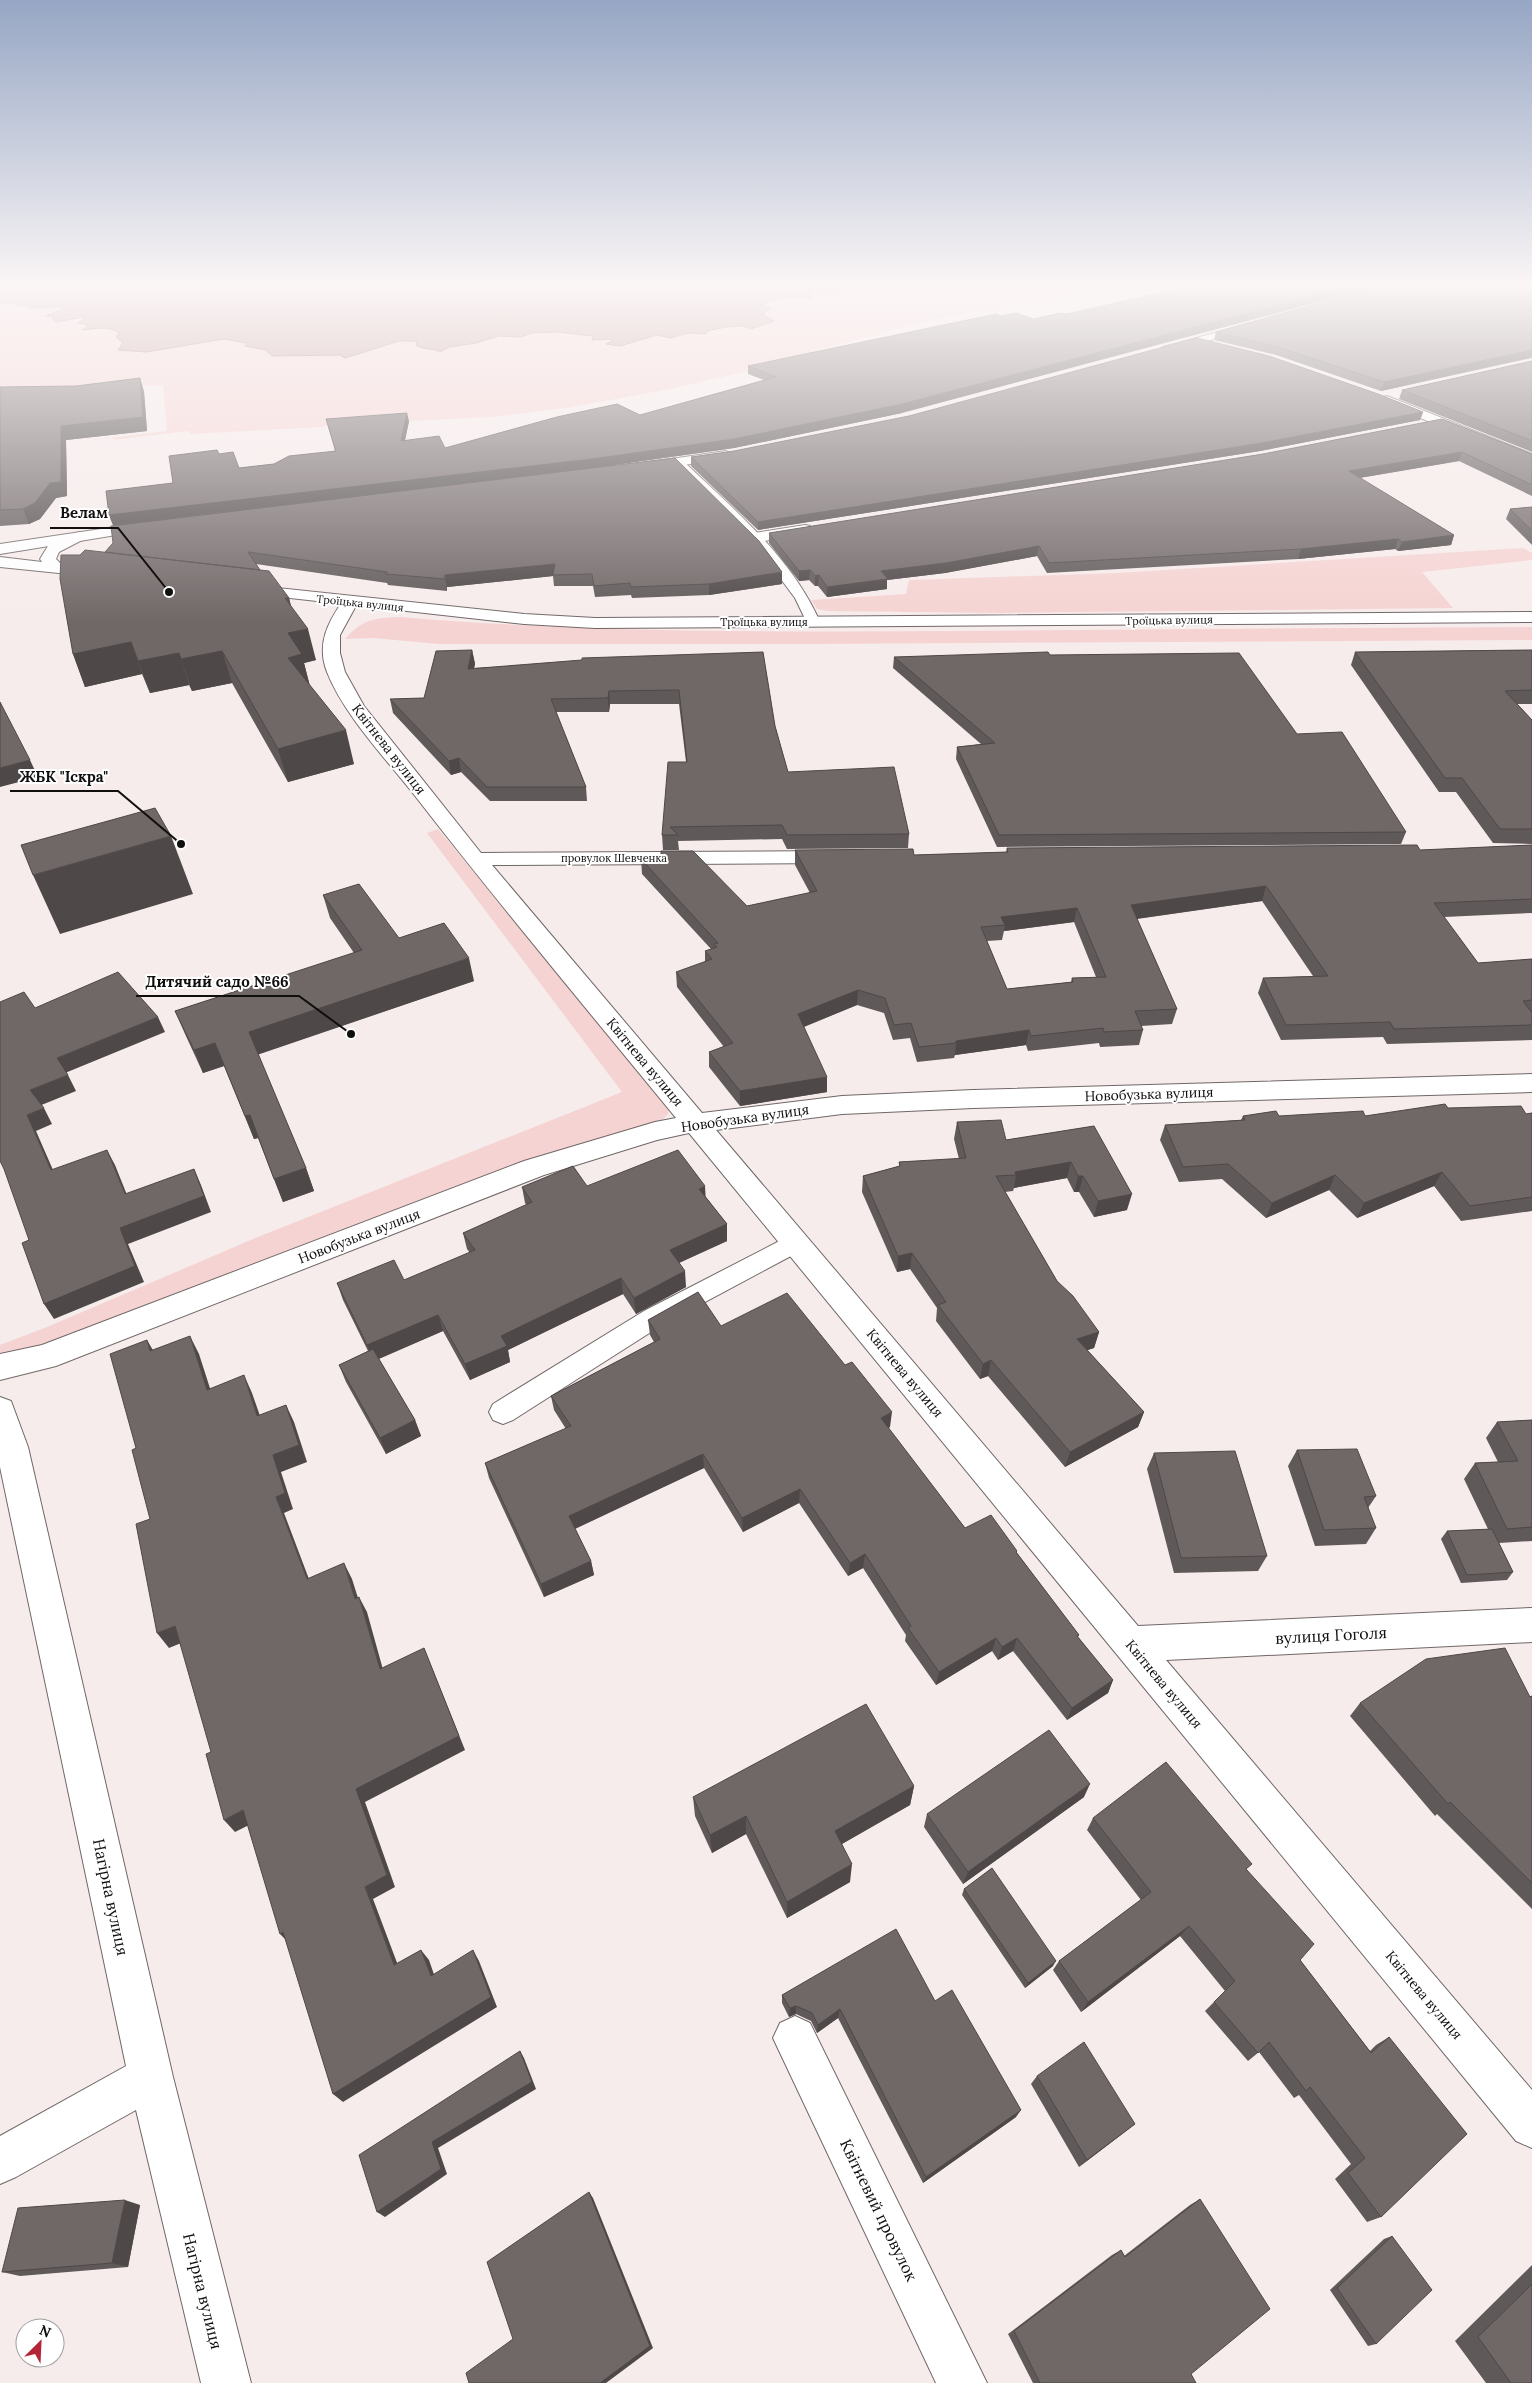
<svg xmlns="http://www.w3.org/2000/svg" width="1532" height="2383" font-family="Lora,serif">
	<rect width="100%" height="100%" fill="#f6eceb"/>
	<path fill="#f5d3d2" d="M 846,288 L 1084,288 L 1069,295 L 1042,301 L 989,308 L 937,319 L 824,348 L 795,360 L 670,389 L 572,407 L 491,417 L 326,425 L 322,427 L 190,434 L 188,431 L 114,440 L 113,438 L 66,443 L 167,431 L 163,385 L 0,390 L 0,303 L 3,303 L 27,305 L 29,308 L 64,307 L 52,314 L 56,317 L 55,321 L 84,317 L 86,318 L 81,322 L 88,326 L 82,330 C 95,331 106,325 120,333 L 119,339 L 123,343 L 119,350 L 146,352 L 224,339 L 247,343 L 255,349 L 270,352 L 273,356 L 340,355 L 345,358 C 367,353 389,338 412,340 C 421,341 422,349 437,349 L 438,351 L 499,336 L 518,337 L 531,333 L 556,332 L 593,336 L 594,340 L 610,339 L 613,342 L 607,343 L 615,346 L 644,340 L 655,335 L 670,338 L 689,333 L 706,334 L 709,330 L 720,330 L 726,326 L 754,329 L 773,321 L 762,314 L 771,308 L 763,306 L 766,302 L 778,298 L 812,298 L 812,292 C 823,292 836,292 847,290 Z
		M 1523,548 L 1532,553 L 1532,560 L 1422,572 L 1453,608 L 998,613 L 828,611 L 817,609 L 811,600 L 906,594 L 909,580 L 1116,573 Z
		M 400,617 C 589,633 779,632 968,631 C 1156,629 1344,628 1532,627 L 1532,640 L 800,644 L 439,644 L 373,638 L 345,639 C 363,619 374,618 400,617 Z
		M 438,829 L 669,1107 L 668,1114 L 662,1120 L 652,1125 L 15,1355 L 0,1354 L 0,1345 L 47,1327 L 258,1237 L 622,1092 L 427,833 Z"/>
	<path fill="#bb908f" stroke="#886968" d="M 0,288 L 846,288 L 848,290 C 836,292 823,292 811,292 L 812,298 L 778,298 L 766,302 L 763,306 L 771,308 L 762,314 L 774,321 L 751,329 C 738,322 722,329 709,330 L 706,334 L 689,333 L 670,338 L 657,335 L 620,346 L 606,344 L 613,341 L 610,339 L 592,340 L 593,336 L 556,332 L 531,333 L 521,337 L 499,336 L 476,343 L 449,347 L 440,352 C 434,348 425,350 417,346 L 416,341 L 399,341 L 345,358 L 340,355 L 273,356 L 265,350 L 245,346 L 247,343 L 224,339 L 146,352 L 118,350 L 123,343 L 116,337 L 119,333 C 107,325 96,329 82,330 L 88,325 L 78,323 L 86,318 L 84,317 L 56,322 L 52,319 L 55,317 L 45,316 L 61,310 L 63,307 L 29,308 L 27,305 L 18,306 L 16,303 L 0,303 Z"/>
	<g fill="none" stroke-linecap="round" stroke-linejoin="round">
		<g stroke="#706767" stroke-width="2">
			<path id="lane" d="M 678,458 L 682,460 C 733,509 791,556 820,622 L 818,625 L 808,625 L 795,598 L 760,551 L 674,464 L 672,462 Z
				M 795,1233 L 804,1235 L 807,1242 L 804,1249 L 662,1325 L 513,1420 L 503,1424 L 493,1420 L 489,1412 L 493,1404 L 644,1311 Z"/>
		</g>
		<g stroke="#706767" stroke-width="2">
			<path id="street" d="M 1387,396 L 1532,454 L 1532,463 L 1383,403 L 1381,400 L 1383,397 Z
				M 805,525 L 810,526 L 812,529 L 810,532 L 754,543 L 746,538 L 754,533 Z
				M 350,597 L 356,599 L 358,602 L 340,635 L 340,653 L 345,672 L 364,706 L 481,853 L 833,851 L 840,853 L 844,857 L 840,861 L 833,863 L 492,865 L 702,1113 L 842,1096 L 973,1090 L 1532,1074 L 1532,1092 L 973,1108 L 842,1114 L 716,1130 L 1138,1626 L 1532,1608 L 1532,1642 L 1166,1660 L 1532,2090 L 1532,2148 L 1516,2141 L 689,1133 L 657,1140 L 544,1175 L 56,1366 L 0,1380 L 0,1354 L 42,1345 L 524,1161 L 655,1122 L 676,1118 C 590,1013 502,908 419,801 C 390,763 344,716 327,672 C 316,644 328,622 344,599 Z
				M 0,1397 L 11,1401 L 28,1447 L 173,2077 L 251,2383 L 201,2383 L 136,2110 L 16,2177 L 0,2184 L 0,2136 L 126,2066 L 0,1467 Z
				M 795,2016 L 810,2023 L 987,2383 L 936,2383 L 773,2038 L 780,2023 Z"/>
		</g>
		<g stroke="#706767" stroke-width="2">
			<path id="secondary" d="M 1251,323 L 1256,326 L 1255,328 L 1167,352 L 1161,349 L 1163,347 Z
				M 726,451 L 733,455 L 731,458 L 643,471 L 636,467 L 643,463 Z
				M 148,522 L 153,523 L 155,526 L 153,529 L 0,554 L 0,544 Z"/>
		</g>
		<g stroke="#706767" stroke-width="2">
			<path id="primary" d="M 79,532 L 84,533 L 86,536 L 84,539 L 59,552 L 56,559 L 60,563 L 104,569 L 106,572 L 104,575 L 98,577 L 0,567 L 0,557 L 42,562 L 40,559 L 48,546 Z
				M 250,585 L 524,614 L 595,618 L 1532,612 L 1532,622 L 595,628 L 524,624 L 244,593 L 242,590 L 244,587 Z"/>
		</g>
		<use href="#lane" fill="#fff" fill-rule="evenodd"/>
		<use href="#street" fill="#fff" fill-rule="evenodd"/>
		<use href="#secondary" fill="#fff" fill-rule="evenodd"/>
		<use href="#primary" fill="#fff" fill-rule="evenodd"/>
	</g>
	<path fill="#605959" fill-rule="evenodd" d="M 1532,288 L 1532,358 L 1381,391 L 1276,355 L 1214,340 L 1216,332 Z
		M 1532,361 L 1532,452 L 1399,399 L 1402,390 Z
		M 748,366 L 902,413 L 734,448 L 614,465 L 782,584 L 709,595 L 632,598 L 631,595 L 595,597 L 593,586 L 554,586 L 553,576 L 447,587 L 447,591 L 388,585 L 387,583 L 256,564 L 260,570 L 289,598 L 291,607 L 316,660 L 304,663 L 310,686 L 354,764 L 288,782 L 232,683 L 192,691 L 189,685 L 150,693 L 142,674 L 85,687 L 73,654 L 80,555 L 105,552 L 113,543 L 113,525 L 109,515 L 173,483 L 219,454 L 239,468 L 274,464 L 335,451 L 326,419 L 409,421 L 405,440 L 445,448 L 640,415 L 764,380 L 748,374 Z
		M 140,378 L 144,392 L 147,431 L 66,440 L 67,496 L 56,498 L 40,519 L 29,524 L 0,526 L 0,387 L 76,386 Z
		M 1423,412 L 1420,420 L 1260,451 L 758,530 L 691,466 L 691,457 Z
		M 1442,419 L 1532,454 L 1532,496 L 1459,461 L 1360,478 L 1454,535 L 1451,545 L 1398,551 L 1395,549 L 1298,559 L 1047,573 L 1037,556 L 945,573 L 887,580 L 887,589 L 827,597 L 818,586 L 815,586 L 809,580 L 799,581 L 769,543 L 769,533 L 1263,454 Z
		M 1532,507 L 1532,545 L 1506,519 L 1510,509 Z
		M 472,650 L 475,664 L 474,668 L 763,652 L 775,726 L 788,772 L 909,834 L 908,848 L 787,849 L 782,839 L 678,841 L 679,850 L 663,850 L 662,835 L 686,762 L 679,704 L 610,704 L 609,712 L 556,712 L 586,787 L 587,801 L 490,801 L 461,772 L 451,775 L 393,713 L 390,699 L 424,698 Z
		M 1532,650 L 1532,704 L 1517,704 L 1532,720 L 1532,844 L 1493,843 L 1456,792 L 1439,792 L 1351,665 L 1355,652 Z
		M 1050,655 L 1297,734 L 1406,832 L 1401,844 L 997,847 L 956,759 L 957,747 L 981,744 L 893,668 L 894,657 Z
		M 1532,845 L 1532,913 L 1444,917 L 1478,963 L 1532,959 L 1532,1040 L 1387,1044 L 1383,1037 L 1281,1040 L 1258,993 L 1263,978 L 1313,976 L 1262,901 L 1137,919 L 1177,1009 L 1172,1024 L 1141,1026 L 1143,1030 L 1139,1045 L 1100,1047 L 1099,1043 L 1028,1051 L 1026,1045 L 955,1055 L 954,1058 L 917,1062 L 910,1038 L 893,1040 L 884,1013 L 857,1005 L 804,1027 L 827,1092 L 740,1106 L 709,1067 L 709,1052 L 724,1047 L 677,987 L 676,972 L 705,962 L 705,951 L 711,949 L 642,874 L 641,859 L 747,906 L 810,893 L 795,865 L 795,850 L 914,855 L 1006,852 L 1007,848 L 1420,850 ZM 1074,922 L 1096,977 L 1072,978 L 1071,982 L 1007,989 L 987,941 L 1002,940 L 1004,931 Z
		M 323,895 L 474,981 L 258,1054 L 306,1168 L 314,1191 L 283,1202 L 258,1138 L 254,1139 L 224,1066 L 203,1073 L 185,1034 L 175,1011 L 354,953 L 330,918 Z
		M 1448,1108 L 1526,1114 L 1532,1113 L 1532,1211 L 1461,1221 L 1434,1186 L 1357,1218 L 1329,1190 L 1266,1218 L 1222,1179 L 1179,1182 L 1160,1140 L 1165,1125 L 1241,1120 L 1243,1116 L 1365,1116 Z
		M 957,1122 L 1006,1140 L 1094,1126 L 1127,1210 L 1094,1217 L 1079,1192 L 1074,1192 L 1067,1178 L 1014,1188 L 1013,1191 L 1005,1192 L 1057,1281 L 1099,1332 L 1094,1348 L 1087,1350 L 1144,1412 L 1138,1427 L 1065,1467 L 988,1376 L 980,1379 L 936,1321 L 937,1308 L 910,1269 L 897,1272 L 862,1192 L 863,1176 L 899,1166 L 899,1162 L 959,1159 L 954,1139 Z
		M 587,1186 L 706,1197 L 727,1224 L 727,1241 L 679,1263 L 686,1287 L 636,1314 L 623,1294 L 508,1350 L 510,1362 L 470,1380 L 443,1331 L 379,1359 L 415,1420 L 421,1436 L 386,1454 L 346,1382 L 339,1365 L 368,1351 L 343,1300 L 337,1283 L 404,1280 L 470,1253 L 467,1249 L 463,1233 L 527,1205 L 525,1203 L 522,1187 Z
		M 648,1320 L 721,1326 L 890,1427 L 888,1428 L 965,1528 L 1017,1553 L 1079,1635 L 1078,1637 L 1113,1680 L 1108,1693 L 1067,1720 L 1013,1651 L 998,1660 L 992,1651 L 936,1685 L 905,1641 L 906,1635 L 863,1568 L 848,1576 L 799,1503 L 743,1532 L 704,1468 L 575,1529 L 591,1561 L 594,1575 L 544,1597 L 489,1478 L 485,1463 L 566,1429 L 554,1410 L 551,1396 L 654,1342 L 650,1335 Z
		M 1532,1420 L 1532,1541 L 1499,1543 L 1513,1572 L 1507,1580 L 1461,1583 L 1441,1539 L 1447,1531 L 1488,1529 L 1464,1479 L 1475,1463 L 1498,1462 L 1486,1438 L 1497,1422 Z
		M 1297,1450 L 1376,1496 L 1368,1508 L 1376,1528 L 1366,1544 L 1315,1546 L 1288,1466 Z
		M 1154,1453 L 1267,1556 L 1258,1571 L 1174,1573 L 1147,1469 Z
		M 1532,1696 L 1532,1909 L 1437,1814 L 1435,1816 L 1350,1716 L 1360,1703 Z
		M 914,1786 L 910,1805 L 842,1844 L 850,1882 L 787,1918 L 746,1834 L 712,1853 L 695,1816 L 693,1797 Z
		M 1084,1797 L 963,1884 L 924,1827 L 927,1814 Z
		M 1093,1818 L 1247,1870 L 1300,1960 L 1370,2051 L 1376,2045 L 1389,2037 L 1381,2217 L 1367,2222 L 1335,2179 L 1351,2164 L 1299,2095 L 1294,2098 L 1259,2052 L 1248,2061 L 1205,2011 L 1225,1991 L 1180,1936 L 1081,2012 L 1053,1970 L 1059,1961 L 1141,1900 L 1087,1830 Z
		M 964,1889 L 1053,1966 L 1025,1988 L 962,1895 Z
		M 782,1995 L 935,2001 L 1016,2117 L 923,2183 L 838,2018 L 817,2033 L 811,2021 L 796,2014 L 789,2017 L 782,2003 Z
		M 1037,2076 L 1135,2124 L 1126,2131 L 1079,2167 L 1031,2084 Z
		M 1200,2199 L 1191,2374 L 1196,2383 L 1033,2383 L 1008,2334 L 1112,2255 L 1121,2250 L 1124,2256 L 1190,2205 Z
		M 140,2205 L 128,2267 L 20,2276 L 2,2272 Z
		M 1392,2236 L 1376,2344 L 1368,2346 L 1330,2290 L 1384,2239 Z
		M 1532,2265 L 1532,2383 L 1486,2383 L 1455,2341 Z"/>
	<path fill="#4e4848" d="M 1344,288 L 1371,288 L 902,413 L 734,448 L 593,468 L 113,525 L 109,515 Z
		M 1532,350 L 1532,357 L 1381,391 L 1384,382 Z
		M 140,378 L 144,392 L 147,431 L 66,440 L 67,496 L 56,498 L 40,519 L 29,524 L 23,509 L 61,426 Z
		M 1423,412 L 1420,420 L 1260,451 L 758,530 L 758,522 Z
		M 407,413 L 409,421 L 403,450 L 401,441 Z
		M 1462,452 L 1459,461 L 1346,480 L 1349,471 Z
		M 1454,535 L 1451,545 L 1398,551 L 1402,542 Z
		M 1398,539 L 1395,549 L 1298,559 L 1301,549 Z
		M 1039,546 L 1037,556 L 945,573 L 887,580 L 887,589 L 827,597 L 827,587 L 881,571 Z
		M 555,564 L 553,576 L 447,587 L 447,591 L 445,575 Z
		M 810,570 L 809,580 L 799,581 L 799,571 Z
		M 782,572 L 782,584 L 709,595 L 709,584 Z
		M 819,575 L 818,586 L 815,586 L 815,576 Z
		M 285,598 L 289,598 L 297,629 Z
		M 308,629 L 316,660 L 304,663 L 310,687 L 288,658 L 288,633 Z
		M 131,642 L 142,674 L 85,687 L 73,654 Z
		M 472,650 L 475,664 L 471,682 L 468,669 Z
		M 222,651 L 232,683 L 192,691 L 181,659 Z
		M 179,653 L 189,685 L 150,693 L 138,661 Z
		M 609,691 L 610,704 L 609,712 L 608,698 Z
		M 346,730 L 354,764 L 288,782 L 278,749 Z
		M 459,758 L 461,772 L 451,775 L 449,761 Z
		M 30,760 L 38,777 L 0,787 L 0,768 Z
		M 171,836 L 193,894 L 60,934 L 33,875 Z
		M 1266,886 L 1262,901 L 1127,920 L 1131,905 Z
		M 1077,908 L 1074,922 L 1004,931 L 1005,925 L 1001,917 Z
		M 469,958 L 474,981 L 257,1055 L 249,1032 Z
		M 858,990 L 857,1005 L 798,1029 L 798,1014 Z
		M 158,1017 L 165,1032 L 65,1073 L 57,1058 Z
		M 1029,1030 L 1026,1045 L 955,1055 L 956,1043 L 956,1041 Z
		M 215,1043 L 224,1066 L 203,1073 L 194,1050 Z
		M 68,1075 L 76,1091 L 39,1106 L 30,1090 Z
		M 827,1077 L 827,1092 L 740,1106 L 740,1091 Z
		M 44,1108 L 52,1124 L 36,1131 L 60,1186 L 51,1170 L 27,1115 Z
		M 250,1115 L 258,1138 L 254,1139 L 245,1116 Z
		M 107,1150 L 115,1165 L 133,1210 L 125,1194 Z
		M 1071,1162 L 1067,1178 L 1014,1188 L 1016,1175 L 1015,1172 Z
		M 306,1168 L 314,1191 L 283,1202 L 274,1179 Z
		M 194,1169 L 201,1185 L 211,1212 L 128,1244 L 144,1282 L 54,1319 L 44,1304 L 120,1228 Z
		M 1442,1172 L 1434,1186 L 1357,1218 L 1364,1203 Z
		M 1335,1175 L 1329,1190 L 1266,1218 L 1272,1203 Z
		M 1078,1176 L 1083,1176 L 1079,1192 L 1074,1192 Z
		M 705,1186 L 706,1203 L 699,1189 Z
		M 1132,1194 L 1127,1210 L 1094,1217 L 1098,1201 Z
		M 727,1224 L 727,1241 L 672,1266 L 670,1250 Z
		M 912,1253 L 910,1269 L 897,1272 L 898,1256 Z
		M 685,1271 L 686,1287 L 636,1314 L 634,1298 Z
		M 621,1278 L 623,1294 L 508,1350 L 510,1362 L 470,1380 L 465,1364 L 501,1336 Z
		M 438,1315 L 443,1331 L 373,1361 L 367,1345 Z
		M 1099,1332 L 1094,1348 L 1073,1355 L 1077,1339 Z
		M 190,1336 L 199,1354 L 216,1407 L 207,1390 Z
		M 147,1340 L 157,1357 L 150,1351 Z
		M 991,1360 L 988,1376 L 980,1379 L 983,1364 Z
		M 244,1375 L 252,1393 L 266,1433 L 257,1416 Z
		M 286,1405 L 294,1422 L 307,1462 L 281,1472 L 293,1509 L 284,1513 L 315,1595 L 307,1579 L 276,1497 L 273,1455 Z
		M 892,1412 L 890,1427 L 879,1433 L 881,1418 Z
		M 1144,1412 L 1138,1427 L 1065,1467 L 1070,1452 Z
		M 415,1420 L 421,1436 L 386,1454 L 380,1438 Z
		M 703,1454 L 704,1468 L 572,1530 L 569,1516 Z
		M 800,1489 L 799,1503 L 743,1532 L 742,1518 Z
		M 865,1554 L 863,1568 L 848,1576 L 850,1563 Z
		M 591,1561 L 594,1575 L 544,1597 L 541,1584 Z
		M 344,1563 L 352,1579 L 363,1614 L 355,1599 Z
		M 359,1597 L 367,1612 L 387,1684 L 380,1669 Z
		M 175,1626 L 186,1641 L 169,1648 L 157,1633 Z
		M 996,1638 L 992,1651 L 936,1685 L 939,1672 Z
		M 1017,1638 L 1013,1651 L 998,1660 L 1002,1647 Z
		M 424,1648 L 465,1750 L 365,1802 L 395,1887 L 373,1899 L 402,1976 L 394,1965 L 365,1887 L 356,1789 Z
		M 1113,1680 L 1108,1693 L 1067,1720 L 1072,1708 Z
		M 1090,1784 L 1084,1797 L 963,1884 L 968,1872 Z
		M 914,1786 L 910,1805 L 833,1849 L 835,1831 Z
		M 243,1810 L 253,1823 L 235,1832 L 224,1820 Z
		M 746,1816 L 746,1834 L 712,1853 L 710,1835 Z
		M 852,1864 L 850,1882 L 787,1918 L 787,1902 Z
		M 1189,1926 L 1180,1936 L 1081,2012 L 1088,2002 Z
		M 283,1932 L 291,1945 L 280,1934 Z
		M 421,1950 L 429,1960 L 438,1986 L 431,1976 Z
		M 473,1950 L 479,1961 L 497,2007 L 343,2102 L 333,2094 Z
		M 1056,1961 L 1053,1966 L 1025,1988 L 1028,1983 Z
		M 796,2006 L 796,2014 L 789,2017 L 790,2008 Z
		M 840,2009 L 838,2018 L 817,2033 L 818,2025 Z
		M 520,2051 L 524,2058 L 536,2089 L 438,2148 L 447,2174 L 385,2217 L 377,2212 L 432,2142 Z
		M 1021,2110 L 1016,2117 L 923,2183 L 926,2177 Z
		M 1135,2124 L 1126,2131 L 1079,2167 L 1087,2160 Z
		M 589,2192 L 593,2198 L 653,2348 L 606,2383 L 600,2383 Z
		M 125,2200 L 140,2205 L 128,2267 L 112,2263 Z"/>
	<path fill="#706767" stroke="#4e4848" fill-rule="evenodd" d="M 1182,288 L 1344,288 L 902,404 L 734,439 L 592,459 L 109,515 L 106,491 L 173,483 L 169,456 L 217,450 L 219,454 L 233,452 L 239,468 L 274,464 L 289,456 L 336,451 L 326,419 L 407,413 L 401,441 L 439,436 L 445,448 L 557,417 L 617,404 L 640,415 L 776,377 L 748,366 L 996,314 L 1001,316 L 1016,313 L 1034,319 L 1061,313 L 1067,314 Z
		M 1372,288 L 1532,288 L 1532,350 L 1384,382 L 1278,347 L 1216,332 Z
		M 1197,338 L 1269,356 L 1378,394 L 1423,412 L 1262,443 L 758,522 L 691,457 L 734,451 L 909,416 Z
		M 1532,361 L 1532,441 L 1402,390 Z
		M 140,378 L 143,417 L 61,426 L 61,482 L 50,483 L 35,503 L 23,509 L 0,510 L 0,387 L 76,386 Z
		M 1442,419 L 1532,454 L 1532,485 L 1462,452 L 1349,471 L 1454,535 L 1402,542 L 1398,539 L 1301,549 L 1049,563 L 1039,546 L 946,563 L 881,571 L 888,579 L 827,587 L 819,575 L 815,576 L 810,570 L 799,571 L 769,533 L 1263,454 Z
		M 675,458 L 759,541 L 782,572 L 709,584 L 631,587 L 630,583 L 594,586 L 592,574 L 553,575 L 555,564 L 445,575 L 445,579 L 386,574 L 387,572 L 248,552 L 260,570 L 105,552 L 113,543 L 111,526 Z
		M 1532,507 L 1532,531 L 1510,509 Z
		M 85,550 L 269,571 L 289,598 L 285,598 L 308,629 L 288,633 L 302,654 L 288,658 L 346,730 L 278,749 L 222,651 L 181,659 L 179,653 L 138,661 L 131,642 L 73,654 L 60,579 L 61,555 L 80,555 Z
		M 472,650 L 468,669 L 582,660 L 582,658 L 763,652 L 775,726 L 788,772 L 894,767 L 909,834 L 787,835 L 782,825 L 670,827 L 678,835 L 662,835 L 668,762 L 687,762 L 679,690 L 609,691 L 608,698 L 551,699 L 586,787 L 487,787 L 459,758 L 449,761 L 390,699 L 424,698 L 436,651 Z
		M 1532,650 L 1532,690 L 1505,691 L 1532,720 L 1532,829 L 1500,829 L 1462,778 L 1445,778 L 1355,652 Z
		M 1048,652 L 1050,655 L 1239,653 L 1297,734 L 1342,732 L 1406,832 L 999,835 L 957,747 L 995,743 L 894,657 Z
		M 0,702 L 30,760 L 0,768 Z
		M 155,808 L 171,836 L 33,875 L 21,845 Z
		M 1417,845 L 1420,850 L 1532,845 L 1532,899 L 1434,903 L 1478,963 L 1532,959 L 1532,1000 L 1523,1001 L 1532,1013 L 1532,1025 L 1394,1029 L 1390,1022 L 1286,1025 L 1263,978 L 1328,976 L 1266,886 L 1131,905 L 1177,1009 L 1135,1011 L 1143,1030 L 1104,1032 L 1103,1028 L 1031,1036 L 1029,1030 L 956,1041 L 956,1043 L 919,1047 L 911,1023 L 894,1025 L 885,998 L 858,990 L 798,1014 L 827,1077 L 740,1091 L 709,1052 L 733,1043 L 676,972 L 712,959 L 705,951 L 717,947 L 714,944 L 718,943 L 641,859 L 661,859 L 661,851 L 693,851 L 747,906 L 817,891 L 795,850 L 913,849 L 914,855 L 1008,852 L 1007,848 ZM 1077,908 L 1106,977 L 1072,978 L 1073,982 L 1007,989 L 981,927 L 1005,925 L 1001,917 Z
		M 359,884 L 399,938 L 444,923 L 469,958 L 249,1032 L 306,1168 L 274,1179 L 250,1115 L 245,1116 L 215,1043 L 194,1050 L 175,1011 L 362,950 L 323,895 Z
		M 118,972 L 158,1017 L 57,1058 L 68,1075 L 30,1090 L 44,1108 L 27,1115 L 51,1170 L 107,1150 L 125,1194 L 194,1169 L 204,1196 L 120,1228 L 135,1266 L 44,1304 L 22,1243 L 29,1240 L 4,1169 L 0,1161 L 0,1002 L 24,992 L 35,1008 Z
		M 1445,1104 L 1448,1108 L 1521,1106 L 1526,1114 L 1532,1113 L 1532,1197 L 1470,1206 L 1442,1172 L 1364,1203 L 1335,1175 L 1272,1203 L 1228,1164 L 1183,1167 L 1165,1125 L 1245,1120 L 1243,1116 L 1276,1111 L 1279,1116 L 1363,1111 L 1365,1116 Z
		M 1001,1120 L 1006,1140 L 1094,1126 L 1132,1194 L 1098,1201 L 1083,1176 L 1078,1176 L 1071,1162 L 1015,1172 L 1016,1175 L 996,1176 L 1057,1281 L 1073,1296 L 1099,1332 L 1077,1339 L 1144,1412 L 1070,1452 L 991,1360 L 983,1364 L 938,1305 L 946,1302 L 912,1253 L 898,1256 L 863,1176 L 900,1166 L 899,1162 L 966,1158 L 957,1122 Z
		M 678,1150 L 705,1186 L 699,1189 L 727,1224 L 670,1250 L 685,1271 L 634,1298 L 621,1278 L 501,1336 L 507,1346 L 465,1364 L 438,1315 L 367,1345 L 337,1283 L 394,1260 L 404,1280 L 475,1250 L 463,1233 L 532,1202 L 522,1187 L 573,1166 L 587,1186 Z
		M 698,1292 L 721,1326 L 787,1293 L 845,1365 L 852,1362 L 892,1412 L 881,1418 L 965,1528 L 991,1515 L 1017,1551 L 1016,1552 L 1079,1635 L 1077,1636 L 1113,1680 L 1072,1708 L 1017,1638 L 1002,1647 L 996,1638 L 939,1672 L 908,1628 L 911,1626 L 865,1554 L 850,1563 L 800,1489 L 742,1518 L 703,1454 L 569,1516 L 591,1561 L 541,1584 L 485,1463 L 571,1426 L 551,1396 L 660,1339 L 648,1320 Z
		M 190,1336 L 207,1390 L 244,1375 L 257,1416 L 286,1405 L 299,1445 L 273,1455 L 285,1493 L 276,1497 L 307,1579 L 344,1563 L 355,1599 L 359,1597 L 380,1669 L 424,1648 L 459,1736 L 356,1789 L 387,1875 L 365,1887 L 394,1965 L 421,1950 L 431,1976 L 473,1950 L 491,1997 L 333,2094 L 283,1932 L 280,1934 L 243,1810 L 224,1820 L 206,1754 L 211,1752 L 175,1626 L 157,1633 L 136,1524 L 150,1519 L 132,1450 L 136,1448 L 110,1354 L 147,1340 L 150,1351 Z
		M 373,1349 L 415,1420 L 380,1438 L 339,1365 Z
		M 1532,1420 L 1532,1527 L 1507,1529 L 1475,1463 L 1518,1461 L 1497,1422 Z
		M 1357,1449 L 1376,1496 L 1364,1497 L 1376,1528 L 1324,1530 L 1297,1450 Z
		M 1235,1451 L 1267,1556 L 1181,1558 L 1154,1453 Z
		M 1492,1529 L 1513,1572 L 1467,1575 L 1447,1531 Z
		M 1505,1648 L 1530,1697 L 1532,1696 L 1532,1883 L 1450,1802 L 1448,1804 L 1360,1703 L 1426,1659 Z
		M 866,1704 L 914,1786 L 835,1831 L 852,1864 L 787,1902 L 746,1816 L 710,1835 L 693,1797 Z
		M 1049,1730 L 1090,1784 L 968,1872 L 927,1814 Z
		M 1166,1762 L 1252,1864 L 1246,1869 L 1314,1944 L 1300,1960 L 1371,2053 L 1389,2037 L 1467,2134 L 1381,2217 L 1348,2173 L 1365,2158 L 1310,2087 L 1306,2091 L 1269,2042 L 1258,2053 L 1214,2002 L 1235,1981 L 1189,1926 L 1088,2002 L 1059,1961 L 1151,1892 L 1093,1818 Z
		M 992,1868 L 1056,1961 L 1028,1983 L 964,1889 Z
		M 896,1929 L 935,2001 L 952,1990 L 1021,2110 L 926,2177 L 840,2009 L 818,2025 L 812,2013 L 796,2006 L 790,2008 L 782,1995 Z
		M 1084,2042 L 1135,2124 L 1087,2160 L 1037,2076 Z
		M 520,2051 L 532,2082 L 432,2142 L 441,2169 L 377,2212 L 359,2155 Z
		M 589,2192 L 650,2346 L 600,2383 L 469,2383 L 466,2373 L 513,2339 L 487,2262 Z
		M 1200,2199 L 1270,2309 L 1191,2374 L 1196,2383 L 1040,2383 L 1014,2331 L 1121,2250 L 1125,2257 Z
		M 125,2200 L 112,2263 L 2,2272 L 18,2208 Z
		M 1392,2236 L 1432,2290 L 1376,2344 L 1337,2288 Z
		M 1532,2284 L 1532,2383 L 1511,2383 L 1478,2337 Z"/>
	<linearGradient id="sky" x2="0" y2="1"><stop stop-color="#96a6c4"/><stop offset="0.46" stop-color="#fbf6f6"/><stop offset="1" stop-color="#fbf6f6" stop-opacity="0"/></linearGradient>
	<rect width="1532" height="622" fill="url(#sky)"/>
	<g text-anchor="middle" dominant-baseline="central" stroke-width="4" stroke-linejoin="round" paint-order="stroke">
		<g font-size="11" fill="#110e0e" stroke="#fff">
			<text transform="translate(360 603) rotate(6)">Троїцька вулиця</text>
			<text transform="translate(1169 620) rotate(-1)">Троїцька вулиця</text>
			<text x="764" y="622">Троїцька вулиця</text>
			<text x="614" y="858">провулок Шевченка</text>
		</g>
		<g font-size="14" fill="#110e0e" stroke="#fff">
			<text transform="translate(389 749) rotate(52)">Квітнева вулиця</text>
			<text transform="translate(645 1062) rotate(50)">Квітнева вулиця</text>
			<text transform="translate(1149 1094) rotate(-2)">Новобузька вулиця</text>
			<text transform="translate(745 1118) rotate(-8)">Новобузька вулиця</text>
			<text transform="translate(359 1236) rotate(-21)">Новобузька вулиця</text>
			<text transform="translate(905 1373) rotate(50)">Квітнева вулиця</text>
			<text transform="translate(1164 1684) rotate(50)">Квітнева вулиця</text>
			<text transform="translate(1424 1995) rotate(50)">Квітнева вулиця</text>
		</g>
		<g font-size="16" fill="#110e0e" stroke="#fff">
			<text transform="translate(1331 1635) rotate(-3)">вулиця Гоголя</text>
			<text transform="translate(111 1897) rotate(78)">Нагірна вулиця</text>
			<text transform="translate(879 2210) rotate(64)">Квітневий провулок</text>
			<text transform="translate(203 2291) rotate(76)">Нагірна вулиця</text>
		</g>
	</g>
	<path fill="none" stroke="#110e0e" stroke-width="2" d="M169 592L118 528H50M181 844L118 791H10M351 1034L299 996H136"/>
	<g fill="#110e0e" stroke="#fff" stroke-width="2">
		<circle cx="169" cy="592" r="5"/>
		<circle cx="181" cy="844" r="5"/>
		<circle cx="351" cy="1034" r="5"/>
	</g>
	<g font-size="15" text-anchor="middle" font-weight="bold" fill="#110e0e" stroke="#fff" stroke-width="4" stroke-linejoin="round" paint-order="stroke">
		<text x="84" y="518">Велам</text>
		<text x="64" y="782">ЖБК "Іскра"</text>
		<text x="217" y="987">Дитячий садо №66</text>
	</g>
	<g transform="translate(40 2343) rotate(24)"><circle r="24" fill="#ffffff" stroke="#a09f9f"/>
	<path d="M0-4L9 19L0 12L-9 19Z" fill="#b52336"/>
	<text y="-8" font-size="14" font-weight="bold" text-anchor="middle" fill="#110e0e">N</text>
	</g>
</svg>
